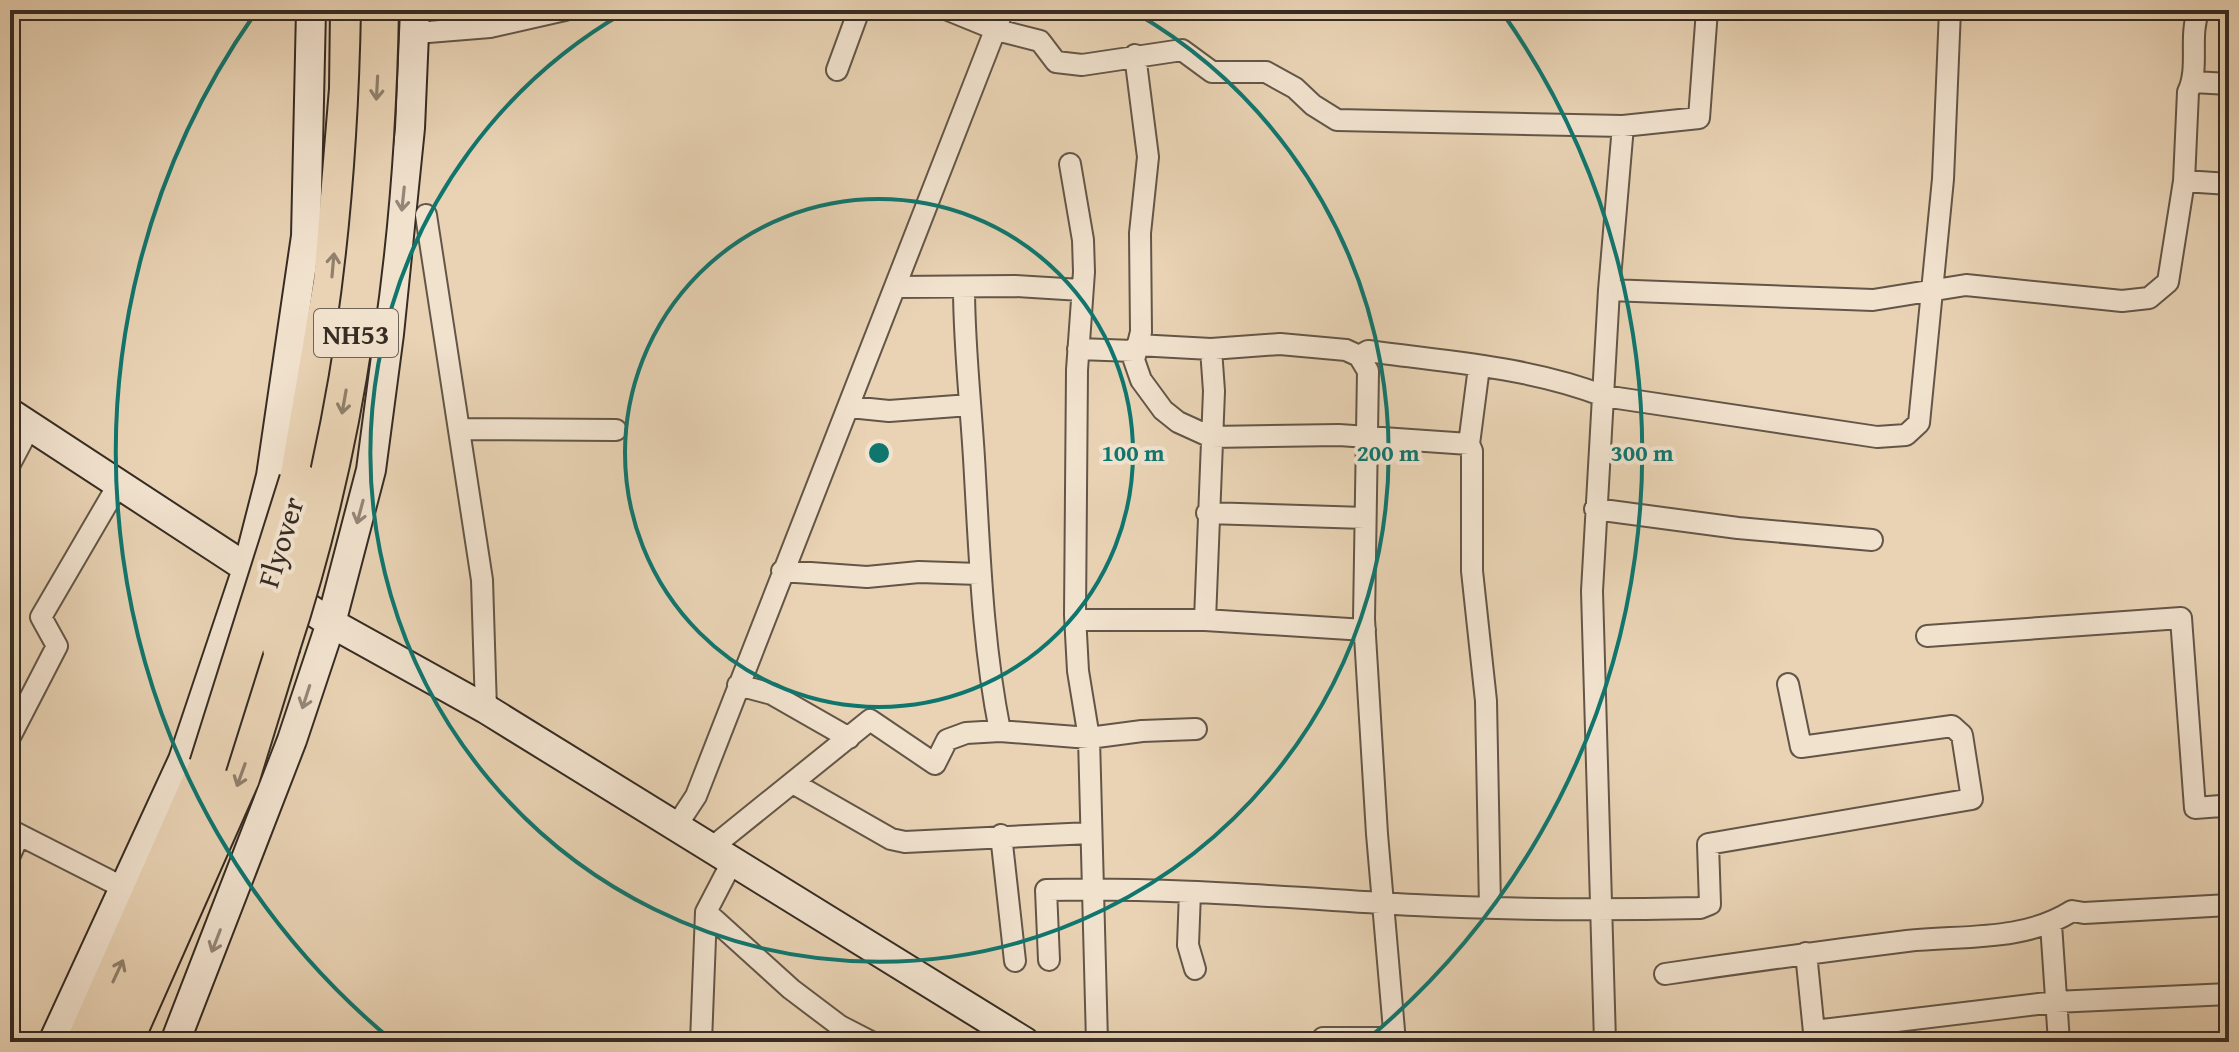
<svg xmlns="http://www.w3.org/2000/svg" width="2239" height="1052" font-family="'Gentium Book Plus',serif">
	<rect width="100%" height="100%" fill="#e9d3b4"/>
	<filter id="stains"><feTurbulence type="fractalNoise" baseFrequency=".0025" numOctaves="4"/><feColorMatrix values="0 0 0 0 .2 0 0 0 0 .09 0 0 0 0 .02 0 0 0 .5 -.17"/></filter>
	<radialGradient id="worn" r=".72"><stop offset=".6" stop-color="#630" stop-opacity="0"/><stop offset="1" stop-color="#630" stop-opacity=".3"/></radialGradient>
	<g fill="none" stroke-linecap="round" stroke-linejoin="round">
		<g stroke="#635648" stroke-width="24">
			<path id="street" d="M 948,10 L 997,30 L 1040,41 L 1056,62 L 1082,65 L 1182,50 L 1212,72 L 1266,72 L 1295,88 L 1313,105 L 1337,120 L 1623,126 L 1699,118 L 1707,10
				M 416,33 L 490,27 L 565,10
				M 1135,55 L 1148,157 L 1140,233 L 1141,332 L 1134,360 L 1141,380 L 1163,410 L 1178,422 L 1211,437 L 1339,435 L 1469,444
				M 837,70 L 859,10
				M 2193,82 L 2229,84
				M 1070,164 L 1083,240 L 1084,272 L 1077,370 L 1075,615 L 1078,671 L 1089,738 L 1097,1042
				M 2184,181 L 2229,184
				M 426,215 L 482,580 L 486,709
				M 895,287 L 1015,286 L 1081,290
				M 964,288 C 964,351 972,413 975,476 C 980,562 983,646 1000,731
				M 1609,290 L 1873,300 L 1966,285 L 2122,301 L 2149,298 L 2168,282 L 2184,181 L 2188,92 C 2200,67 2188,36 2199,10
				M 1137,345 L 1211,349 L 1280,344 L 1346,350 L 1359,356 L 1368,371 L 1364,619 L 1377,834 L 1395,1042
				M 1078,349 L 1134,351
				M 1359,356 L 1368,351 C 1447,362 1530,367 1604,396 L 1877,437 L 1906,435 L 1919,423 L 1943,179 L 1950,10
				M 1479,367 L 1469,444 L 1472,451 L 1472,571 L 1486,701 L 1490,907
				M 850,407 L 889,411 L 970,405
				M 459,429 L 616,430
				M 10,464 L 30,426
				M 1595,509 L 1738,528 L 1872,540
				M 1207,513 L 1365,518
				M 782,571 L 867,577 L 919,572 L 979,574
				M 1076,620 L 1205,620 L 1365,630
				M 1205,620 L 1214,391 L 1211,349
				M 1927,636 L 2181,618 L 2195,808 L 2221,806 L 2229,811
				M 738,685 L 772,694 L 849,738
				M 10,737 L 57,646 L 41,617 L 118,485
				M 793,783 L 891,839 L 905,842 L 1090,833
				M 675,828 L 696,796 L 1003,10
				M 10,830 L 126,889
				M 1001,835 L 1015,961
				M 710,849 L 870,720 L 935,764 L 947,740 L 966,733 L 1000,731 L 1089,738 L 1142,731 L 1196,729
				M 10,855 L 19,835
				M 1190,892 L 1188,945 L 1195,969
				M 706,912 L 791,989 L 840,1026 L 871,1042
				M 2051,924 L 2059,1042
				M 1806,953 L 1815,1042
				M 1049,960 L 1046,890 C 1169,887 1292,898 1415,905 C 1510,910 1605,910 1700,908 L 1710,904 L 1708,844 L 1972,799 L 1962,735 L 1952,726 L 1801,747 L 1788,684
				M 1665,974 C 1745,962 1826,951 1907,941 C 1962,935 2023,942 2072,911 L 2084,913 L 2229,905
				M 1814,1031 L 2055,1002 L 2229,994
				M 701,1042 L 706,912 L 732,862
				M 1320,1042 L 1323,1038 L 1395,1038
				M 1605,1042 L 1592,591 L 1609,290 L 1623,126"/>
		</g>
		<g stroke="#362c24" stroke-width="32">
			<path id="secondary" d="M 10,413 L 331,623 L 486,709 L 1025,1042
				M 53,1042 L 183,760 L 248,566 L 271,476 L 306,236 L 311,10
				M 175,1042 L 292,740 L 331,623 L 371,470 L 389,334 L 410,128 L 415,10"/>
		</g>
		<g stroke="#362c24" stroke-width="40">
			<path id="highway" d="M 298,480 L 332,282 L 348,89 L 349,10
				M 85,1042 L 208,765
				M 124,1042 L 241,778 L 281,648"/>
		</g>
		<use href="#street" stroke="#f1e2ce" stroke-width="20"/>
		<use href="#secondary" stroke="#f1e2ce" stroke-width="28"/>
		<use href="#highway" stroke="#e9d3b4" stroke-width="36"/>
		<g stroke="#362c24" stroke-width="40" stroke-linecap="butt">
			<path id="highway-bridge" d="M 281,648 C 350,438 376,230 380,10
				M 208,765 L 298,480"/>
		</g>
		<use href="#highway-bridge" stroke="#e9d3b4" stroke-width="36"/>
	</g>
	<defs><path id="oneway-shaft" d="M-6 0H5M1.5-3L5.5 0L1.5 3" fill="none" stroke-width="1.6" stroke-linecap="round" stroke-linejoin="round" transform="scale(2)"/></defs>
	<g stroke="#90806c">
		<use href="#oneway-shaft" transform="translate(377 88) rotate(93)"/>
		<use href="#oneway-shaft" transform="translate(333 265) rotate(-85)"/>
		<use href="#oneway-shaft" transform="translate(344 402) rotate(100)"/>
		<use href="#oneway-shaft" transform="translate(241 775) rotate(110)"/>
		<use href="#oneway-shaft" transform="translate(118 971) rotate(-65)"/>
	</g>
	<g stroke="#948779">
		<use href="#oneway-shaft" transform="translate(403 199) rotate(96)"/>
		<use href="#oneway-shaft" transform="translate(360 512) rotate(105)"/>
		<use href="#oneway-shaft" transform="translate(306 697) rotate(108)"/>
		<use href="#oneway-shaft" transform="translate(216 941) rotate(111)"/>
	</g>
	<g fill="none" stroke="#0f766e" stroke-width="4">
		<circle cx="879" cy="453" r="254"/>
		<path d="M1134 12A509 509 0 1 1 625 12"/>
		<path d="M394 1042A763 763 0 0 1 254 15M1504 15A763 763 0 0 1 1364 1042"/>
	</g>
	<g text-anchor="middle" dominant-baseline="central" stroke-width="8" stroke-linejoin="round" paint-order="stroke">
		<rect fill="#f1e2ce" stroke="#6e6357" stroke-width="2" x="314" y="309" width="84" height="48" rx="6"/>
		<g font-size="28" font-weight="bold" fill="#362c24">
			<text x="356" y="333">NH53</text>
		</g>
		<g font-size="30" fill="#362c24" stroke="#f1e2ce">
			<text transform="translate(280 542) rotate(-73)">Flyover</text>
		</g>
	</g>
	<circle cx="879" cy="453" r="12" fill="#0f766e" stroke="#f1e2ce" stroke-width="4"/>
	<g font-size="24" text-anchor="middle" font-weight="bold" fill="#0f766e" stroke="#f1e2ce" stroke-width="8" stroke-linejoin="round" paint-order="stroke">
		<text x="1133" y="461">100 m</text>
		<text x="1388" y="461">200 m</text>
		<text x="1642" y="461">300 m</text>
	</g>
	<rect width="2239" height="1052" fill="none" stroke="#e9d3b4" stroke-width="40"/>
	<rect x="12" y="12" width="2215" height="1028" fill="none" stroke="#362c24" stroke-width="4"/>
	<rect x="20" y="20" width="2199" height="1012" fill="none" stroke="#362c24" stroke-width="2"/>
	<rect width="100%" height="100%" filter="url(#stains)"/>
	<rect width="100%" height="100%" fill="url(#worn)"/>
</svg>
